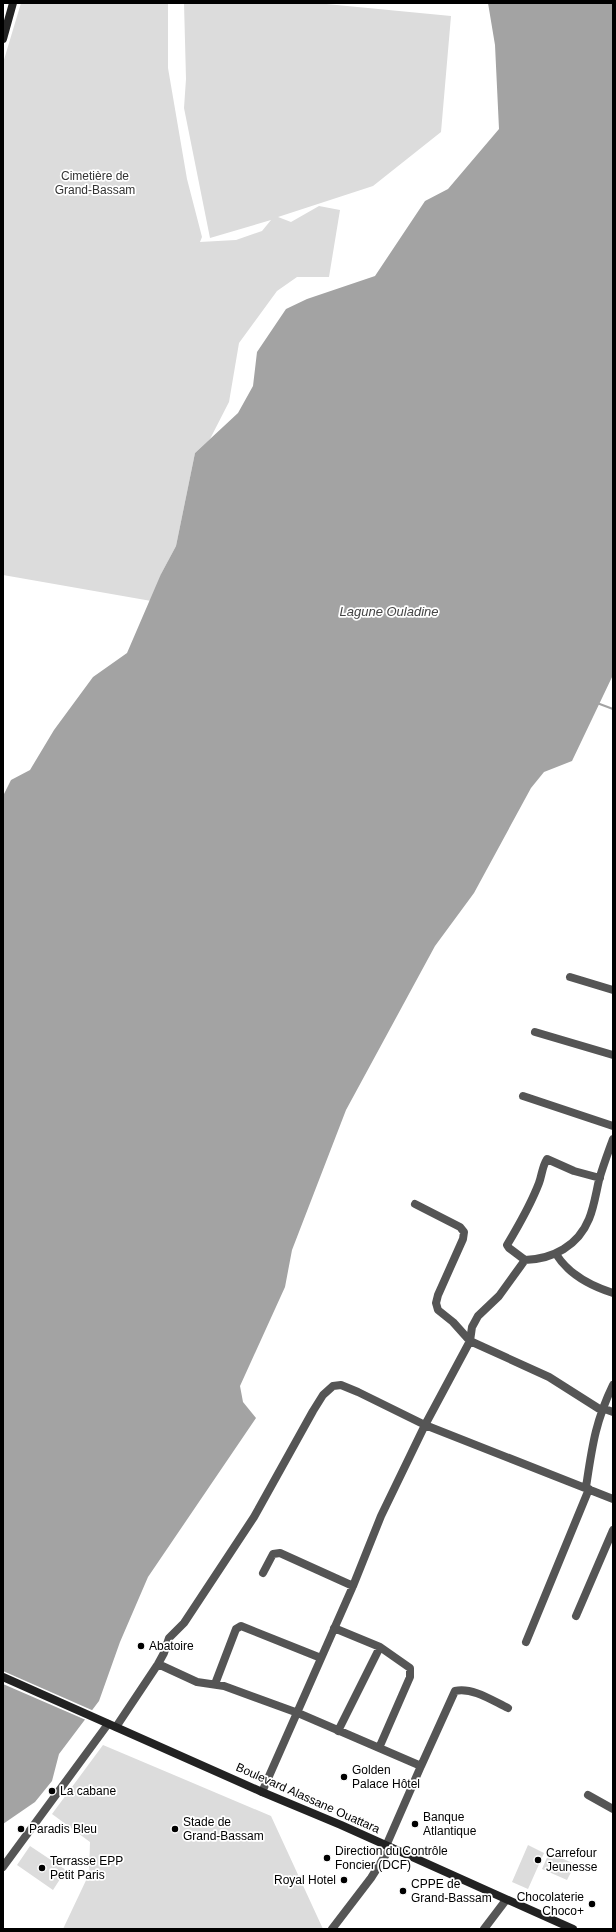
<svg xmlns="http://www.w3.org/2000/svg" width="616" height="1932" font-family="Helvetica,sans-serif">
	<rect width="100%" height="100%" fill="#fff"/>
	<path fill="#dcdcdc" d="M 21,3 L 168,3 L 168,68 L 187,179 L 202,237 L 200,242 L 236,240 L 262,231 L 271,220 L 210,238 L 184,108 L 186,79 L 184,3 L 316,3 L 451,16 L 441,132 L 373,186 L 278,217 L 291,222 L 319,206 L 340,210 L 329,277 L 297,277 L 277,291 L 239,343 L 229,402 L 210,439 L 195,453 L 176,546 L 161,574 L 157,602 L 3,575 L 3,63 Z
		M 103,1745 L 271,1816 L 323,1929 L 63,1929 L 89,1874 L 90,1842 L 52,1814 Z
		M 528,1845 L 544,1853 L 528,1889 L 512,1882 Z
		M 30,1846 L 66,1870 L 53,1890 L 17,1865 Z
		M 549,1853 L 575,1864 L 567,1880 L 542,1869 Z"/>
	<path fill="#a3a3a3" d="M 488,3 L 613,3 L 613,675 L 572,761 L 544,772 L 531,788 L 474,893 L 435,946 L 346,1110 L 292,1250 L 285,1287 L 240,1386 L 243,1402 L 256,1418 L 148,1577 L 120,1642 L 99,1701 L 59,1754 L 52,1781 L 35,1802 L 3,1824 L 3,796 L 11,780 L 30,770 L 54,730 L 93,677 L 127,653 L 161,574 L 176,546 L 195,453 L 238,413 L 253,386 L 257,352 L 286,309 L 307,299 L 375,276 L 425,201 L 448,189 L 499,129 L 495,45 Z"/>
	<path fill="#fff" d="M 3,1671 L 94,1711 L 86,1720 L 3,1684 Z"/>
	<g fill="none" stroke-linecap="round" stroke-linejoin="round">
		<path stroke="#a3a3a3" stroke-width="2" d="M 597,703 L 613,709"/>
		<path stroke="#555" stroke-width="8" d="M 570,977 L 613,990
			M 535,1032 L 613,1055
			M 523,1096 L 613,1126
			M 415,1204 L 460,1227 L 464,1232 L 463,1239 L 438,1295 L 436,1303 L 438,1310 L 453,1322 L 470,1341 L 549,1377 L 601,1410
			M 556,1254 C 569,1275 591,1286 613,1293
			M 525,1260 L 509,1248 L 507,1245 C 519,1225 531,1204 539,1183 C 542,1175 542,1167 547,1159 L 574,1171 L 600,1178
			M 602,1408 L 613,1412
			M 586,1487 C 592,1448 595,1422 613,1385
			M 263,1573 L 273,1554 L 280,1553 L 353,1586
			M 576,1616 L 613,1530
			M 334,1628 L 380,1647 L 410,1668 L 410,1677 L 379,1748
			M 526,1642 L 589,1489
			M 158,1664 L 197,1682 L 224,1686 L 298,1713 L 421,1766 L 386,1846
			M 215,1684 L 236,1629 L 241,1626 L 321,1658
			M 116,1727 L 158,1664 L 164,1653 L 169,1638 L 184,1623 L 254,1517 L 313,1411 L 323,1395 L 333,1386 L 341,1385 L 358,1392 L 425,1425 L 613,1499
			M 338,1731 L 380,1647
			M 421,1766 L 455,1691 C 473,1687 493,1701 508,1708
			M 262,1792 L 353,1586 L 381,1516 L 425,1425 L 470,1341 L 472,1327 L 478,1316 L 499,1296 L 525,1260 C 553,1259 578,1246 589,1219 C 594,1207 596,1193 599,1180 C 603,1166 608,1153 613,1139
			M 588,1795 L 613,1809
			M 3,1867 L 108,1724
			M 332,1929 L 371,1878 L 390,1848
			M 484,1929 L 506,1900"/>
		<path stroke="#222" stroke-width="8" d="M 3,39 L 13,3
			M 3,1677 L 262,1792 L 341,1825 L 573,1929"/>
	</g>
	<g fill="#000" stroke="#fff" stroke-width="1.5">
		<circle cx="141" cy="1646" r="4"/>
		<circle cx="344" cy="1777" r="4"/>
		<circle cx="52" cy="1791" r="4"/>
		<circle cx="415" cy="1824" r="4"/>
		<circle cx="21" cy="1829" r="4"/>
		<circle cx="175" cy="1829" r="4"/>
		<circle cx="327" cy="1858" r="4"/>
		<circle cx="538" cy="1860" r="4"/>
		<circle cx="42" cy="1868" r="4"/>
		<circle cx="344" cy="1880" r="4"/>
		<circle cx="403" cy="1891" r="4"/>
		<circle cx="592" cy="1904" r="4"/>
	</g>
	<g text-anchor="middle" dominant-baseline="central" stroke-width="3.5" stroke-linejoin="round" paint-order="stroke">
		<g font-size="12" fill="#333" stroke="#fff">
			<text x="95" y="176">Cimetière de<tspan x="95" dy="14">Grand-Bassam</tspan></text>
		</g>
		<g font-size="12" fill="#000" stroke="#fff" text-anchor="start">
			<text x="149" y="1646">Abatoire</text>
			<text x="352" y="1770">Golden<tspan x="352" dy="14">Palace Hôtel</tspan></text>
			<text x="60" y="1791">La cabane</text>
			<text x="423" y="1817">Banque<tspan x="423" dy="14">Atlantique</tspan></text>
			<text x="183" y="1822">Stade de<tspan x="183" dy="14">Grand-Bassam</tspan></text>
			<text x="29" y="1829">Paradis Bleu</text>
			<text x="335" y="1851">Direction du Contrôle<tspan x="335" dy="14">Foncier (DCF)</tspan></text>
			<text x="546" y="1853">Carrefour<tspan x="546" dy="14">Jeunesse</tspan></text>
			<text x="50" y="1861">Terrasse EPP<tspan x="50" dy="14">Petit Paris</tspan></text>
			<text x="336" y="1880" text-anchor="end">Royal Hotel</text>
			<text x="411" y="1884">CPPE de<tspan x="411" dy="14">Grand-Bassam</tspan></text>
			<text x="584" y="1897" text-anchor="end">Chocolaterie<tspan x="584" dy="14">Choco+</tspan></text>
		</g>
		<g font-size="12" fill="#000" stroke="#fff">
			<text transform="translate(308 1798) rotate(24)">Boulevard Alassane Ouattara</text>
		</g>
		<g font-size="13" font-style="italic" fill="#444" stroke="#fff">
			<text x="389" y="611">Lagune Ouladine</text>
		</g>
	</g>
	<rect width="616" height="1932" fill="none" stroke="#000000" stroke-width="8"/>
</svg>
